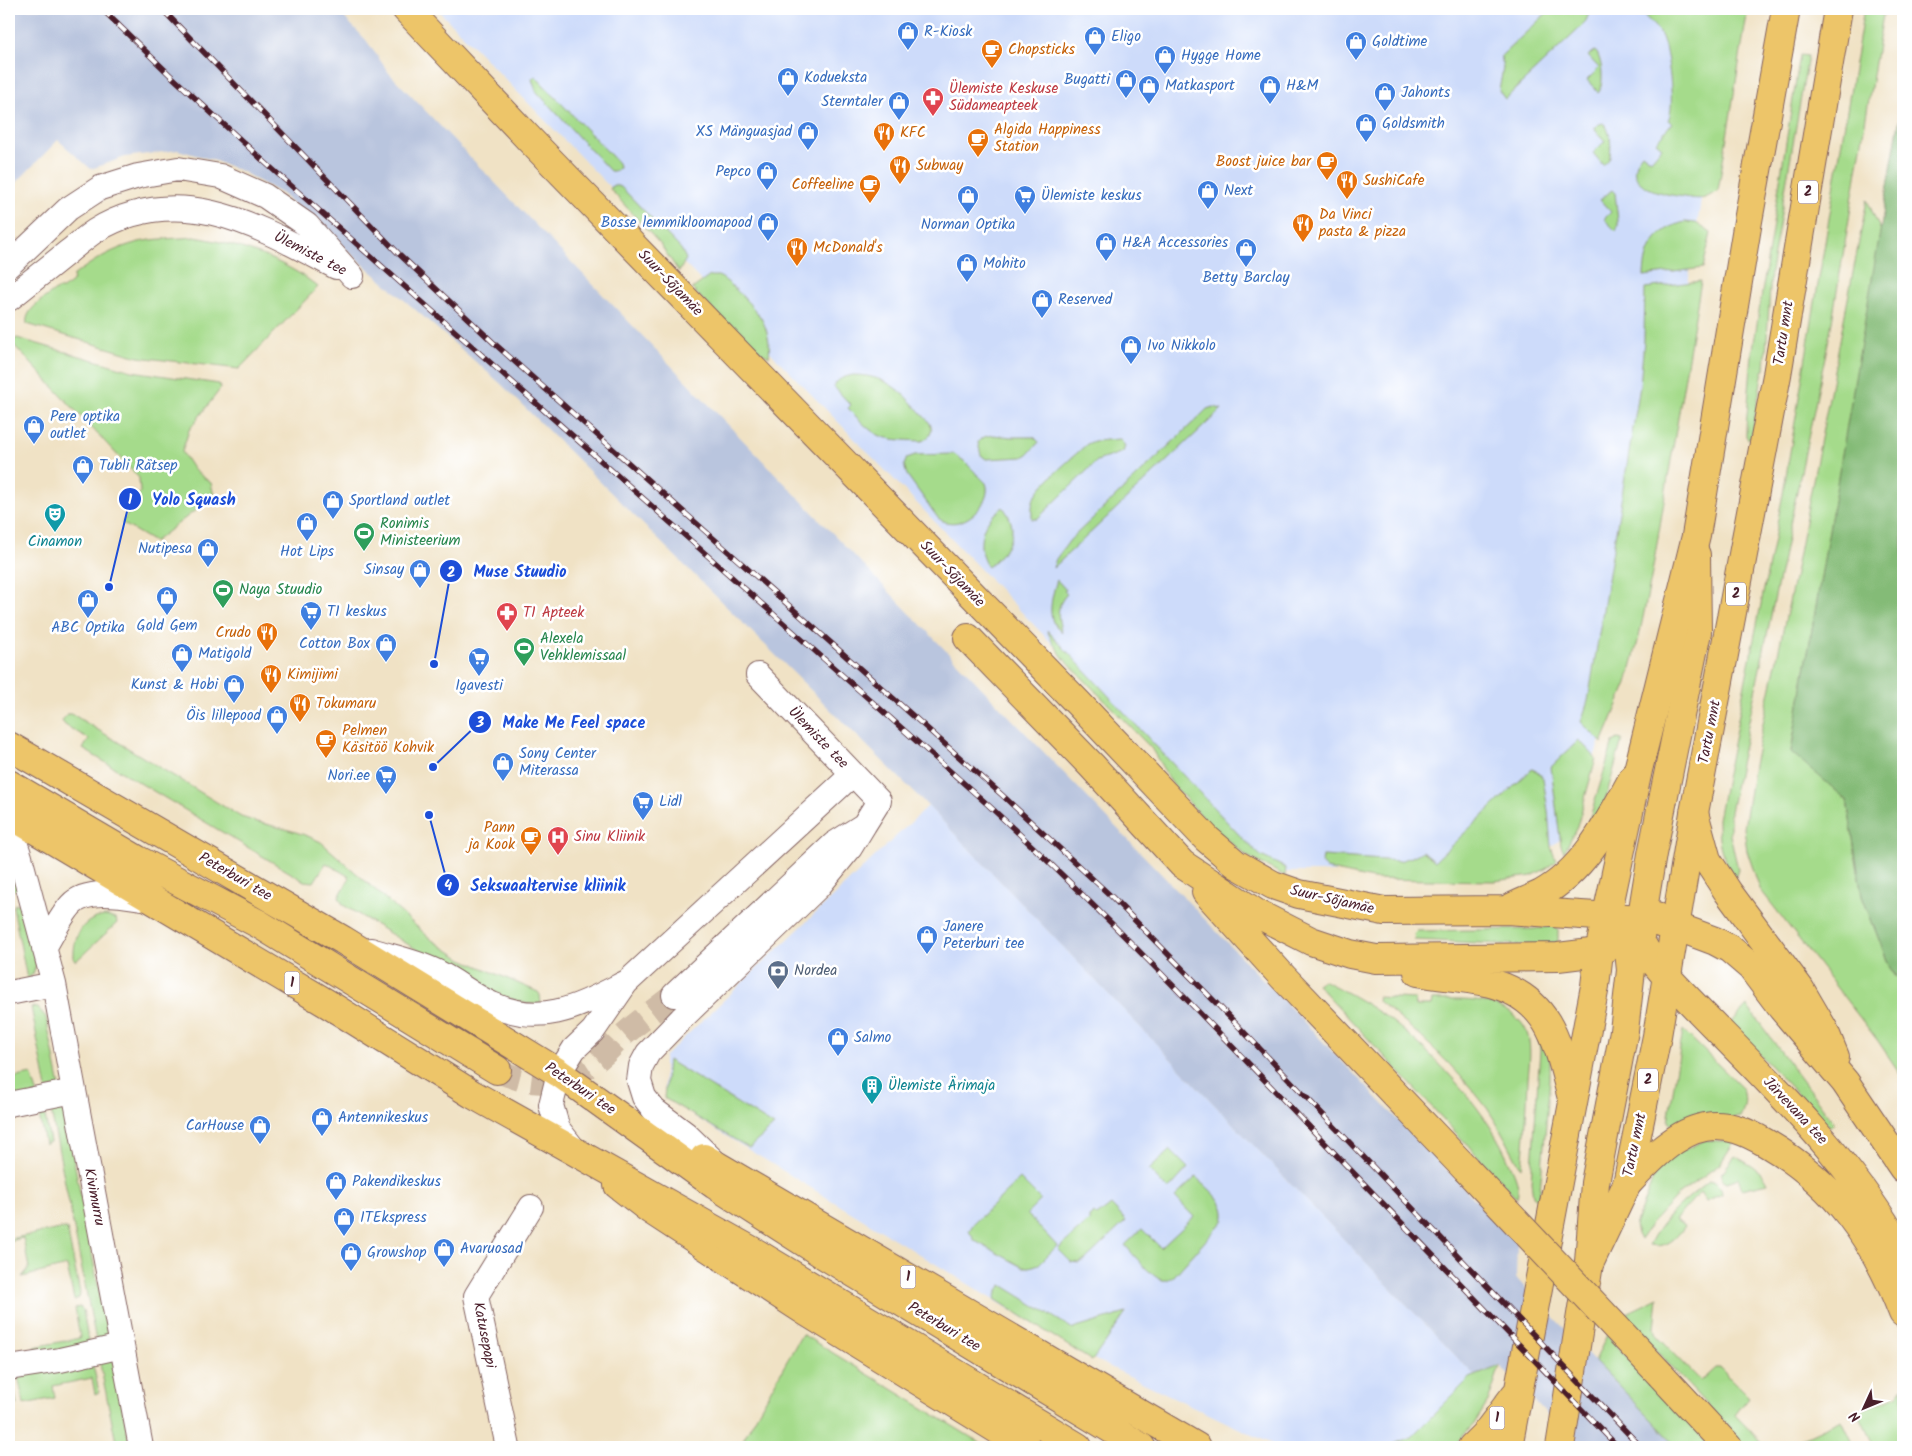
<svg xmlns="http://www.w3.org/2000/svg" width="1912" height="1456" font-family="Kalam,sans-serif">
	<rect width="100%" height="100%" fill="#fff"/>
	<filter id="ink" filterUnits="userSpaceOnUse"><feTurbulence type="fractalNoise" baseFrequency=".02" numOctaves="2"/><feDisplacementMap in="SourceGraphic" scale="10" xChannelSelector="R" yChannelSelector="G"/><feConvolveMatrix kernelMatrix="1 2 1 2 8 2 1 2 1" color-interpolation-filters="sRGB"/></filter>
	<filter id="wash" filterUnits="userSpaceOnUse"><feTurbulence type="fractalNoise" baseFrequency=".0096" numOctaves="4" result="noise"/><feDisplacementMap in="SourceGraphic" scale="20" xChannelSelector="R" yChannelSelector="G"/><feGaussianBlur stdDeviation="1.12" result="paint"/><feColorMatrix in="noise" values="0 0 0 0 0 0 0 0 0 0 0 0 0 0 0 0 0 1.4 0 .05"/><feComposite in="paint" operator="in"/></filter>
	<g filter="url(#wash)">
		<rect width="100%" height="100%" fill="#f0e2c5"/>
		<path fill="#cddbfa" d="M 437,9 L 1731,9 L 1631,647 L 1569,833 L 1517,872 L 1282,872 L 1249,849 L 912,498 Z
			M 928,806 L 1475,1376 L 1486,1397 L 1465,1413 L 1387,1447 L 1278,1447 L 1081,1353 L 664,1098 L 664,1057 Z"/>
		<path fill="#b9c5de" d="M 9,9 L 336,9 L 366,40 L 389,73 L 1517,1243 L 1516,1278 L 1678,1447 L 1578,1447 L 1500,1366 L 1475,1376 L 928,806 L 500,383 L 282,194 L 241,171 L 213,160 L 178,150 L 125,157 L 91,169 L 58,140 L 9,190 Z"/>
		<path fill="#a5db8b" stroke="#787d5b" d="M 1551,9 L 1591,9 L 1585,23 L 1580,28 L 1505,99 L 1499,91 L 1503,68 L 1501,56 Z
			M 1638,9 L 1748,9 L 1718,191 C 1714,193 1710,196 1705,198 C 1696,200 1686,197 1678,196 C 1655,193 1619,183 1642,153 L 1651,160 L 1662,147 L 1656,142 L 1672,123 L 1668,120 C 1676,108 1668,48 1661,35 C 1655,25 1645,17 1638,9 Z
			M 1864,9 L 1884,9 L 1830,333 L 1730,812 L 1730,835 L 1738,869 L 1735,877 C 1721,856 1718,844 1718,819 L 1783,494 Z
			M 1595,51 C 1602,56 1605,86 1598,92 L 1587,80 L 1599,68 L 1588,56 Z
			M 1800,55 L 1808,56 L 1771,272 L 1765,370 L 1763,371 L 1751,437 L 1748,439 L 1746,436 L 1746,427 L 1752,355 Z
			M 535,76 L 607,151 L 618,163 L 619,168 L 615,171 L 610,171 L 536,91 L 532,79 Z
			M 1603,123 C 1610,127 1612,147 1610,155 C 1610,159 1607,162 1603,165 L 1593,153 L 1605,141 L 1594,129 L 1597,125 Z
			M 613,185 L 621,187 L 681,249 L 686,259 L 679,272 L 660,244 L 610,189 Z
			M 1612,190 L 1615,193 L 1618,221 L 1618,226 L 1616,231 L 1604,219 L 1611,212 L 1600,200 Z
			M 1867,200 L 1881,231 L 1791,751 L 1847,800 L 1862,896 L 1890,968 L 1903,984 L 1903,1078 L 1878,1041 L 1760,889 L 1747,851 L 1744,828 L 1754,765 L 1793,584 Z
			M 1685,222 L 1696,223 L 1711,233 L 1703,268 L 1644,276 C 1645,248 1656,229 1685,222 Z
			M 194,237 C 235,243 286,260 318,287 L 239,369 L 138,357 L 27,324 C 24,309 47,297 57,289 L 63,289 L 74,280 L 73,276 C 92,261 114,248 139,242 C 156,238 176,239 194,237 Z
			M 710,276 C 712,276 716,276 718,276 C 728,279 755,309 761,318 C 767,328 771,345 769,357 L 743,340 L 692,289 Z
			M 1701,281 L 1652,573 L 1639,637 L 1627,683 L 1602,743 L 1581,722 L 1588,701 L 1640,386 L 1644,340 L 1645,288 Z
			M 17,338 L 132,371 L 219,384 L 221,388 L 189,430 L 182,452 L 194,470 L 211,483 L 214,496 L 154,542 L 122,523 L 140,492 L 139,478 L 11,342 Z
			M 853,375 C 891,375 905,396 929,422 C 934,430 931,437 922,441 C 879,439 878,440 848,408 L 851,405 L 834,387 C 837,378 845,377 853,375 Z
			M 1213,407 L 1222,409 L 1053,568 L 1056,559 L 1070,540 L 1201,415 L 1207,409 Z
			M 993,435 L 1011,437 L 1034,437 L 1039,442 L 1028,454 L 1023,457 L 986,459 L 981,455 L 978,443 C 980,437 987,436 993,435 Z
			M 1120,439 L 1125,446 L 1123,452 L 1097,461 L 1037,519 L 1032,519 C 1032,512 1031,503 1035,496 C 1045,480 1072,458 1087,444 L 1094,441 Z
			M 954,454 L 964,461 L 986,483 C 994,503 960,535 938,518 L 907,475 L 904,465 L 907,458 L 915,455 Z
			M 1003,507 C 1022,532 1008,549 988,567 C 979,557 979,536 986,524 C 990,517 998,512 1003,507 Z
			M 1057,580 L 1066,590 L 1064,591 L 1067,594 C 1056,605 1057,618 1062,632 C 1059,629 1055,625 1053,622 C 1048,610 1053,592 1057,580 Z
			M 1047,630 L 1244,840 L 1261,856 L 1286,868 L 1285,876 L 1247,856 L 1212,827 L 1173,785 L 1151,748 L 1064,659 L 1053,643 Z
			M 67,714 L 72,714 L 241,817 C 267,826 296,829 321,842 L 432,940 L 462,959 L 538,992 L 540,995 L 541,1004 L 528,1004 L 485,991 L 343,905 L 339,897 L 350,877 L 326,863 L 314,882 L 304,881 L 83,749 L 89,739 L 65,725 L 62,721 Z
			M 1618,739 L 1622,740 L 1605,801 L 1591,829 L 1588,824 L 1613,742 Z
			M 1579,740 L 1596,758 L 1577,827 L 1564,852 L 1561,846 L 1551,767 Z
			M 1532,769 L 1538,772 L 1543,778 L 1548,811 L 1551,847 L 1556,861 L 1547,868 L 1532,876 L 1494,881 L 1372,879 L 1326,869 L 1322,863 L 1323,856 L 1399,861 L 1412,857 L 1423,851 L 1435,861 Z
			M 9,854 L 21,888 L 14,890 L 9,886 Z
			M 23,903 L 36,965 L 33,974 L 27,979 L 13,907 L 15,904 Z
			M 105,916 L 116,919 L 117,923 L 76,961 L 74,959 C 73,937 81,919 105,916 Z
			M 1555,926 L 1555,929 L 1558,929 L 1558,942 L 1523,945 L 1415,940 L 1414,934 L 1417,931 L 1535,929 Z
			M 1323,980 C 1342,990 1363,1001 1382,1014 C 1427,1046 1483,1105 1506,1155 C 1512,1170 1521,1182 1517,1198 L 1317,984 Z
			M 1377,997 L 1415,999 L 1416,1006 L 1431,1006 L 1432,1000 C 1455,1000 1482,998 1504,1009 C 1514,1014 1524,1023 1527,1033 C 1532,1047 1529,1065 1528,1079 C 1527,1109 1525,1138 1522,1167 L 1521,1168 C 1510,1148 1500,1127 1487,1108 C 1456,1067 1418,1032 1378,1001 Z
			M 1747,1006 L 1834,1123 L 1829,1127 L 1730,1024 Z
			M 31,1007 L 38,1008 L 46,1017 L 60,1087 L 47,1089 Z
			M 1537,1026 L 1550,1057 L 1550,1079 L 1539,1201 L 1533,1196 L 1531,1182 L 1540,1050 Z
			M 1683,1030 L 1743,1089 C 1746,1100 1745,1107 1740,1117 L 1673,1126 L 1668,1122 Z
			M 668,1060 L 774,1126 L 749,1148 L 664,1098 Z
			M 31,1074 L 38,1095 L 9,1100 L 9,1079 Z
			M 63,1104 L 109,1342 L 97,1346 L 50,1106 Z
			M 43,1106 L 50,1142 L 45,1144 L 39,1115 L 9,1121 L 9,1112 Z
			M 1705,1140 L 1734,1142 L 1720,1164 L 1679,1194 L 1651,1224 L 1640,1240 L 1637,1234 L 1635,1225 L 1654,1176 L 1667,1158 Z
			M 1170,1150 L 1188,1168 L 1168,1190 L 1149,1170 Z
			M 1735,1156 C 1746,1163 1763,1170 1768,1183 L 1742,1189 L 1738,1178 L 1727,1182 L 1722,1179 L 1721,1174 Z
			M 1196,1177 C 1208,1189 1229,1202 1223,1221 L 1174,1276 C 1170,1278 1167,1281 1163,1280 C 1153,1279 1132,1253 1125,1245 L 1142,1229 L 1161,1248 L 1194,1217 L 1175,1197 Z
			M 1020,1179 L 1041,1200 L 1027,1214 L 1057,1246 L 1039,1264 L 1030,1267 L 1023,1267 L 975,1241 L 969,1231 L 974,1223 Z
			M 1709,1181 L 1714,1181 L 1721,1188 L 1722,1194 L 1706,1201 L 1700,1192 L 1675,1220 L 1685,1226 C 1675,1240 1667,1248 1649,1245 C 1663,1217 1685,1200 1709,1181 Z
			M 1111,1205 L 1126,1221 L 1085,1260 L 1079,1263 L 1071,1262 L 1058,1249 L 1089,1221 L 1089,1217 L 1094,1213 L 1097,1216 Z
			M 60,1229 L 67,1229 L 80,1293 L 79,1298 L 74,1300 L 67,1266 L 22,1277 L 29,1268 L 23,1238 L 9,1241 L 9,1239 Z
			M 1002,1285 L 1073,1329 L 1126,1313 L 1092,1361 L 995,1299 L 998,1290 Z
			M 1658,1298 L 1655,1328 L 1657,1336 L 1701,1381 L 1715,1368 L 1720,1368 L 1749,1397 L 1735,1415 L 1766,1447 L 1746,1447 L 1623,1315 Z
			M 80,1307 L 83,1310 L 89,1346 L 37,1353 L 34,1347 L 80,1338 L 75,1308 Z
			M 802,1334 L 987,1447 L 739,1447 Z
			M 1607,1335 L 1711,1447 L 1678,1447 L 1595,1361 Z
			M 112,1355 L 129,1441 L 126,1447 L 117,1447 L 99,1359 Z
			M 93,1365 L 99,1392 L 95,1394 L 92,1378 L 53,1386 L 55,1398 L 24,1404 L 18,1376 L 72,1366 Z
			M 1500,1366 L 1488,1402 L 1474,1424 L 1458,1441 L 1449,1447 L 1387,1447 L 1411,1437 L 1470,1378 Z
			M 12,1377 L 17,1405 L 9,1407 L 9,1378 Z
			M 1903,1386 L 1903,1447 L 1875,1447 L 1858,1412 L 1898,1394 Z
			M 1841,1420 L 1854,1447 L 1785,1447 L 1790,1444 Z"/>
		<path fill="#84bb77" stroke="#676d51" d="M 1903,98 L 1903,984 L 1890,968 L 1862,896 L 1847,800 L 1791,752 Z"/>
	</g>
	<g filter="url(#ink)">
		<g fill="none" stroke-linecap="round" stroke-linejoin="round">
			<path stroke="#cfbba6" stroke-width="24" stroke-dasharray="24 12" stroke-linecap="butt" d="M 497,1070 C 536,1090 570,1084 603,1055 C 609,1050 614,1044 620,1038 C 637,1023 656,1009 674,995"/>
			<g stroke="#846361" stroke-width="26">
				<path id="minor" d="M 9,265 L 68,209 L 100,188 L 138,176 L 178,169 L 220,176 L 265,196 L 307,225 L 352,276
					M 9,299 C 29,283 48,268 68,252 C 77,245 86,237 95,231 C 180,179 260,227 336,267
					M 9,824 L 20,857 L 54,984 L 141,1447
					M 44,948 C 52,935 61,916 71,905 C 88,887 127,896 149,899
					M 371,950 C 392,957 420,962 439,973 C 457,982 473,996 492,1004 C 543,1027 579,1006 625,983
					M 9,993 L 54,984
					M 674,995 L 834,844 L 864,825 L 879,801 L 758,675
					M 9,1104 L 74,1091
					M 576,1152 L 558,1129 L 551,1105 L 559,1073 L 574,1049 L 593,1031 L 626,983 L 853,774
					M 718,1165 L 686,1134 L 654,1110 L 644,1097 L 639,1081 L 641,1066 L 648,1053 L 681,1019 L 818,887 L 850,848 L 864,825
					M 9,1368 L 60,1360 L 122,1346
					M 508,1447 L 476,1296 L 531,1207"/>
			</g>
			<g stroke="#846361" stroke-width="30">
				<path id="major" d="M 406,9 L 531,141 L 1078,703 L 1207,839 L 1236,864 L 1273,885 L 1299,894 L 1384,911 L 1506,910 L 1641,919 L 1675,926 L 1715,941 L 1730,949 L 1751,967 L 1782,1008 L 1845,1082 L 1903,1168
					M 1696,555 L 1697,632 L 1652,854 L 1640,928 L 1640,941 L 1649,956 L 1666,976 C 1741,1056 1826,1130 1885,1224 C 1893,1235 1898,1249 1903,1261
					M 968,638 L 1092,766 L 1182,864 L 1256,913 L 1311,941 L 1350,954 L 1376,959 L 1558,957 L 1599,952 L 1622,939 L 1656,916
					M 1694,813 L 1707,860 L 1728,892 L 1800,989 L 1824,1030 L 1835,1057
					M 1206,892 L 1283,977 L 1466,1169
					M 1510,908 C 1520,903 1531,899 1541,894 C 1586,869 1609,821 1633,778
					M 1418,972 C 1443,977 1470,977 1494,984 C 1554,1001 1559,1051 1573,1102
					M 1627,1184 C 1647,1163 1675,1132 1705,1127 C 1728,1123 1747,1132 1766,1143 C 1835,1183 1875,1240 1903,1313
					M 618,1185 L 649,1209 L 805,1311 L 1026,1447
					M 1589,1262 L 1595,1183 L 1624,1031 L 1631,970 L 1629,952 L 1614,928
					M 1661,1375 L 1728,1447"/>
			</g>
			<g stroke="#846361" stroke-width="30">
				<path id="highway" d="M 9,746 L 343,940 L 559,1073 L 715,1185 L 824,1255 L 1141,1447
					M 9,784 L 138,860 L 259,924 L 497,1070
					M 9,814 L 328,1004 L 472,1094 L 758,1254 L 1078,1447
					M 704,1158 L 1197,1447
					M 1472,1447 L 1487,1432 L 1515,1395
					M 1508,1447 L 1595,986 L 1599,952 L 1638,770 L 1696,536 L 1748,221 L 1786,9
					M 1560,1447 L 1589,1264 L 1627,1184 L 1657,1036 L 1694,813 L 1777,375 L 1838,9"/>
			</g>
			<use href="#minor" stroke="#fff" stroke-width="24"/>
			<use href="#major" stroke="#edc569" stroke-width="28"/>
			<use href="#highway" stroke="#edc569" stroke-width="28"/>
			<g stroke="#4a1f2b" stroke-width="5.5">
				<path id="rail" d="M 102,9 L 169,74 L 269,166 L 986,803 C 1111,918 1227,1041 1344,1163 C 1435,1258 1527,1352 1618,1447
					M 162,9 L 398,253 L 496,345 L 1002,795 L 1112,897 L 1220,1007 L 1641,1447"/>
			</g>
			<use href="#rail" stroke="#fff" stroke-width="4" stroke-dasharray="11" stroke-linecap="butt"/>
			<g stroke="#846361" stroke-width="30" stroke-linecap="butt">
				<path id="major-bridge" d="M 1466,1169 L 1661,1375"/>
			</g>
			<use href="#major-bridge" stroke="#edc569" stroke-width="28"/>
		</g>
	</g>
	<defs>
		<g id="shop-pin" transform="scale(1.125)"><path d="M0 17L-7.5 6A9.5 9.5 0 1 1 7.5 6Z" fill="#3f7fe0" stroke="#fff"/><path d="M-5-2.5h2.3a2.7 3.5 0 0 1 5.4 0H5L5.5 6h-11ZM-1.5-2.5h3a1.5 2.3 0 0 0-3 0Z" fill="#fff"/></g>
		<g id="cafe-pin" transform="scale(1.125)"><path d="M0 17L-7.5 6A9.5 9.5 0 1 1 7.5 6Z" fill="#e8710a" stroke="#fff"/><path d="M-5.5-4.5H6V0H3Q3 3.5 0 3.5H-2.5Q-5.5 3.5-5.5 0ZM3-3.2v2h1.7v-2ZM-6 4.5H4V6H-6Z" fill="#fff"/></g>
		<g id="pharmacy-pin" transform="scale(1.125)"><path d="M0 17L-7.5 6A9.5 9.5 0 1 1 7.5 6Z" fill="#e0444e" stroke="#fff"/><path d="M-2-6h4v4h4v4h-4v4h-4v-4h-4v-4h4Z" fill="#fff"/></g>
		<g id="restaurant-pin" transform="scale(1.125)"><path d="M0 17L-7.5 6A9.5 9.5 0 1 1 7.5 6Z" fill="#e8710a" stroke="#fff"/><path d="M-5-6h1v4h1v-4h1v4h1v-4h1v5L-1.5 .5V6h-2V.5L-5-1ZM5-6V6H3V1.5H1.5Q1.5-4 5-6Z" fill="#fff"/></g>
		<g id="supermarket-pin" transform="scale(1.125)"><path d="M0 17L-7.5 6A9.5 9.5 0 1 1 7.5 6Z" fill="#3f7fe0" stroke="#fff"/><path d="M-6-5.5h2.5l.6 2H6L4.5 2H-2.5L-4.4-4H-6ZM-1.5 3.2a1.3 1.3 0 1 0 .1 0ZM3 3.2a1.3 1.3 0 1 0 .1 0Z" fill="#fff"/></g>
		<g id="theatre-pin" transform="scale(1.125)"><path d="M0 17L-7.5 6A9.5 9.5 0 1 1 7.5 6Z" fill="#0f9aa8" stroke="#fff"/><path d="M-5-5.5Q0-4 5-5.5V0Q5 5 0 6Q-5 5-5 0ZM-3.3-2.5H-1v1.5H-3.3ZM1-2.5H3.3v1.5H1ZM-2.8 1Q0 5.5 2.8 1Z" fill="#fff"/></g>
		<g id="stadium-pin" transform="scale(1.125)"><path d="M0 17L-7.5 6A9.5 9.5 0 1 1 7.5 6Z" fill="#2e9e5b" stroke="#fff"/><path d="M0-5a6.5 5 0 1 0 0 10a6.5 5 0 1 0 0-10ZM-3.5-1.8h7v3.6h-7Z" fill="#fff"/></g>
		<g id="hospital-pin" transform="scale(1.125)"><path d="M0 17L-7.5 6A9.5 9.5 0 1 1 7.5 6Z" fill="#e0444e" stroke="#fff"/><path d="M-5-5h3v3.5h4V-5h3V5h-3V1.5h-4V5h-3Z" fill="#fff"/></g>
		<g id="bank-pin" transform="scale(1.125)"><path d="M0 17L-7.5 6A9.5 9.5 0 1 1 7.5 6Z" fill="#5c6f8a" stroke="#fff"/><path d="M-6-4H6V4H-6ZM0-2.3a2.3 2.3 0 1 0 0 4.6a2.3 2.3 0 1 0 0-4.6Z" fill="#fff"/></g>
		<g id="building-pin" transform="scale(1.125)"><path d="M0 17L-7.5 6A9.5 9.5 0 1 1 7.5 6Z" fill="#0f9aa8" stroke="#fff"/><path d="M-4-6H4V6H1V3H-1V6H-4ZM-2.5-4.3h1.7v1.8h-1.7ZM.8-4.3h1.7v1.8H.8ZM-2.5-1h1.7V.8h-1.7ZM.8-1h1.7V.8H.8Z" fill="#fff"/></g>
	</defs>
	<g fill-rule="evenodd">
		<use href="#shop-pin" x="908" y="32"/>
		<use href="#shop-pin" x="1095" y="37"/>
		<use href="#shop-pin" x="1356" y="42"/>
		<use href="#cafe-pin" x="992" y="50"/>
		<use href="#shop-pin" x="1165" y="56"/>
		<use href="#shop-pin" x="788" y="78"/>
		<use href="#shop-pin" x="1126" y="80"/>
		<use href="#shop-pin" x="1149" y="86"/>
		<use href="#shop-pin" x="1270" y="86"/>
		<use href="#shop-pin" x="1385" y="93"/>
		<use href="#pharmacy-pin" x="933" y="98"/>
		<use href="#shop-pin" x="899" y="102"/>
		<use href="#shop-pin" x="1366" y="124"/>
		<use href="#shop-pin" x="808" y="132"/>
		<use href="#restaurant-pin" x="884" y="133"/>
		<use href="#cafe-pin" x="978" y="139"/>
		<use href="#cafe-pin" x="1327" y="162"/>
		<use href="#restaurant-pin" x="900" y="166"/>
		<use href="#shop-pin" x="767" y="172"/>
		<use href="#restaurant-pin" x="1347" y="181"/>
		<use href="#cafe-pin" x="870" y="185"/>
		<use href="#shop-pin" x="1208" y="191"/>
		<use href="#shop-pin" x="968" y="196"/>
		<use href="#supermarket-pin" x="1025" y="196"/>
		<use href="#shop-pin" x="768" y="223"/>
		<use href="#restaurant-pin" x="1303" y="224"/>
		<use href="#shop-pin" x="1106" y="243"/>
		<use href="#restaurant-pin" x="797" y="248"/>
		<use href="#shop-pin" x="1246" y="249"/>
		<use href="#shop-pin" x="967" y="264"/>
		<use href="#shop-pin" x="1042" y="300"/>
		<use href="#shop-pin" x="1131" y="346"/>
		<use href="#shop-pin" x="34" y="426"/>
		<use href="#shop-pin" x="83" y="466"/>
		<use href="#shop-pin" x="333" y="501"/>
		<use href="#theatre-pin" x="55" y="514"/>
		<use href="#shop-pin" x="307" y="523"/>
		<use href="#stadium-pin" x="364" y="533"/>
		<use href="#shop-pin" x="208" y="549"/>
		<use href="#shop-pin" x="420" y="570"/>
		<use href="#stadium-pin" x="223" y="590"/>
		<use href="#shop-pin" x="167" y="597"/>
		<use href="#shop-pin" x="88" y="600"/>
		<use href="#supermarket-pin" x="311" y="612"/>
		<use href="#pharmacy-pin" x="507" y="613"/>
		<use href="#restaurant-pin" x="267" y="633"/>
		<use href="#shop-pin" x="386" y="644"/>
		<use href="#stadium-pin" x="524" y="648"/>
		<use href="#shop-pin" x="182" y="654"/>
		<use href="#supermarket-pin" x="479" y="658"/>
		<use href="#restaurant-pin" x="271" y="675"/>
		<use href="#shop-pin" x="234" y="685"/>
		<use href="#restaurant-pin" x="300" y="704"/>
		<use href="#shop-pin" x="277" y="716"/>
		<use href="#cafe-pin" x="326" y="740"/>
		<use href="#shop-pin" x="503" y="763"/>
		<use href="#supermarket-pin" x="386" y="776"/>
		<use href="#supermarket-pin" x="643" y="802"/>
		<use href="#cafe-pin" x="531" y="837"/>
		<use href="#hospital-pin" x="558" y="837"/>
		<use href="#shop-pin" x="927" y="936"/>
		<use href="#bank-pin" x="778" y="971"/>
		<use href="#shop-pin" x="838" y="1038"/>
		<use href="#building-pin" x="872" y="1086"/>
		<use href="#shop-pin" x="322" y="1118"/>
		<use href="#shop-pin" x="260" y="1126"/>
		<use href="#shop-pin" x="336" y="1182"/>
		<use href="#shop-pin" x="344" y="1218"/>
		<use href="#shop-pin" x="444" y="1249"/>
		<use href="#shop-pin" x="351" y="1253"/>
	</g>
	<g text-anchor="middle" dominant-baseline="central" stroke-width="5" stroke-linejoin="round" paint-order="stroke">
		<g fill="#fff" stroke="#80626b" stroke-width="1">
			<rect x="1798" y="180.5" width="20" height="23" rx="4"/>
			<rect x="1726" y="582.5" width="20" height="23" rx="4"/>
			<rect x="284.5" y="971.5" width="15" height="23" rx="4"/>
			<rect x="1638" y="1068.5" width="20" height="23" rx="4"/>
			<rect x="900.5" y="1265.5" width="15" height="23" rx="4"/>
			<rect x="1489.5" y="1406.5" width="15" height="23" rx="4"/>
		</g>
		<g font-size="14" font-weight="bold" fill="#4a1f2b">
			<text x="1808" y="192">2</text>
			<text x="1736" y="594">2</text>
			<text x="292" y="983">1</text>
			<text x="1648" y="1080">2</text>
			<text x="908" y="1277">1</text>
			<text x="1497" y="1418">1</text>
		</g>
		<g font-size="15" fill="#366cbe" stroke="#fff" text-anchor="start">
			<text x="924" y="32">R-Kiosk</text>
			<text x="1111" y="37">Eligo</text>
			<text x="1372" y="42">Goldtime</text>
			<text x="1181" y="56">Hygge Home</text>
			<text x="804" y="78">Kodueksta</text>
			<text x="1110" y="80" text-anchor="end">Bugatti</text>
			<text x="1165" y="86">Matkasport</text>
			<text x="1286" y="86">H&amp;M</text>
			<text x="1401" y="93">Jahonts</text>
			<text x="883" y="102" text-anchor="end">Sterntaler</text>
			<text x="1382" y="124">Goldsmith</text>
			<text x="792" y="132" text-anchor="end">XS Mänguasjad</text>
			<text x="751" y="172" text-anchor="end">Pepco</text>
			<text x="1224" y="191">Next</text>
			<text x="1041" y="196">Ülemiste keskus</text>
			<text x="752" y="223" text-anchor="end">Bosse lemmikloomapood</text>
			<text x="968" y="225" text-anchor="middle">Norman Optika</text>
			<text x="1122" y="243">H&amp;A Accessories</text>
			<text x="983" y="264">Mohito</text>
			<text x="1246" y="278" text-anchor="middle">Betty Barclay</text>
			<text x="1058" y="300">Reserved</text>
			<text x="1147" y="346">Ivo Nikkolo</text>
			<text x="50" y="417">Pere optika<tspan x="50" dy="17">outlet</tspan></text>
			<text x="99" y="466">Tubli Rätsep</text>
			<text x="349" y="501">Sportland outlet</text>
			<text x="192" y="549" text-anchor="end">Nutipesa</text>
			<text x="307" y="552" text-anchor="middle">Hot Lips</text>
			<text x="404" y="570" text-anchor="end">Sinsay</text>
			<text x="327" y="612">T1 keskus</text>
			<text x="167" y="626" text-anchor="middle">Gold Gem</text>
			<text x="88" y="628" text-anchor="middle">ABC Optika</text>
			<text x="370" y="644" text-anchor="end">Cotton Box</text>
			<text x="198" y="654">Matigold</text>
			<text x="218" y="685" text-anchor="end">Kunst &amp; Hobi</text>
			<text x="479" y="686" text-anchor="middle">Igavesti</text>
			<text x="261" y="716" text-anchor="end">Öis lillepood</text>
			<text x="519" y="754">Sony Center<tspan x="519" dy="17">Miterassa</tspan></text>
			<text x="370" y="776" text-anchor="end">Nori.ee</text>
			<text x="659" y="802">Lidl</text>
			<text x="943" y="927">Janere<tspan x="943" dy="17">Peterburi tee</tspan></text>
			<text x="854" y="1038">Salmo</text>
			<text x="338" y="1118">Antennikeskus</text>
			<text x="244" y="1126" text-anchor="end">CarHouse</text>
			<text x="352" y="1182">Pakendikeskus</text>
			<text x="360" y="1218">ITEkspress</text>
			<text x="460" y="1249">Avaruosad</text>
			<text x="367" y="1253">Growshop</text>
		</g>
		<g font-size="15" fill="#c56008" stroke="#fff" text-anchor="start">
			<text x="1008" y="50">Chopsticks</text>
			<text x="994" y="130">Algida Happiness<tspan x="994" dy="17">Station</tspan></text>
			<text x="900" y="133">KFC</text>
			<text x="1311" y="162" text-anchor="end">Boost juice bar</text>
			<text x="916" y="166">Subway</text>
			<text x="1363" y="181">SushiCafe</text>
			<text x="854" y="185" text-anchor="end">Coffeeline</text>
			<text x="1319" y="215">Da Vinci<tspan x="1319" dy="17">pasta &amp; pizza</tspan></text>
			<text x="813" y="248">McDonald's</text>
			<text x="251" y="633" text-anchor="end">Crudo</text>
			<text x="287" y="675">Kimijimi</text>
			<text x="316" y="704">Tokumaru</text>
			<text x="342" y="731">Pelmen<tspan x="342" dy="17">Käsitöö Kohvik</tspan></text>
			<text x="515" y="828" text-anchor="end">Pann<tspan x="515" dy="17">ja Kook</tspan></text>
		</g>
		<g font-size="15" fill="#be3a42" stroke="#fff" text-anchor="start">
			<text x="949" y="89">Ülemiste Keskuse<tspan x="949" dy="17">Südameapteek</tspan></text>
			<text x="523" y="613">T1 Apteek</text>
			<text x="574" y="837">Sinu Kliinik</text>
		</g>
		<g font-size="15" fill="#4a1f2b" stroke="#fff">
			<text transform="translate(310 254) rotate(27)">Ülemiste tee</text>
			<text transform="translate(670 283) rotate(46)">Suur-Sõjamäe</text>
			<text transform="translate(1784 333) rotate(-81)">Tartu mnt</text>
			<text transform="translate(952 574) rotate(46)">Suur-Sõjamäe</text>
			<text transform="translate(1710 732) rotate(-79)">Tartu mnt</text>
			<text transform="translate(818 738) rotate(46)">Ülemiste tee</text>
			<text transform="translate(235 877) rotate(30)">Peterburi tee</text>
			<text transform="translate(1332 900) rotate(13)">Suur-Sõjamäe</text>
			<text transform="translate(580 1089) rotate(34)">Peterburi tee</text>
			<text transform="translate(1795 1111) rotate(47)">Järvevana tee</text>
			<text transform="translate(1635 1145) rotate(-78)">Tartu mnt</text>
			<text transform="translate(94 1197) rotate(79)">Kivimurru</text>
			<text transform="translate(944 1327) rotate(31)">Peterburi tee</text>
			<text transform="translate(484 1335) rotate(79)">Katusepapi</text>
		</g>
		<g font-size="15" fill="#27864d" stroke="#fff" text-anchor="start">
			<text x="380" y="524">Ronimis<tspan x="380" dy="17">Ministeerium</tspan></text>
			<text x="239" y="590">Naya Stuudio</text>
			<text x="540" y="639">Alexela<tspan x="540" dy="17">Vehklemissaal</tspan></text>
		</g>
		<g font-size="15" fill="#0d838f" stroke="#fff">
			<text x="55" y="542">Cinamon</text>
			<text x="888" y="1086" text-anchor="start">Ülemiste Ärimaja</text>
		</g>
		<g font-size="15" fill="#4e5e75" stroke="#fff" text-anchor="start">
			<text x="794" y="971">Nordea</text>
		</g>
	</g>
	<path fill="none" stroke="#1d4ed8" stroke-width="2" d="M109 587L130 499M434 664L451 571M433 767L480 722M429 815L448 885"/>
	<g fill="#1d4ed8" stroke="#fff" stroke-width="2">
		<circle cx="109" cy="587" r="5"/>
		<circle cx="434" cy="664" r="5"/>
		<circle cx="433" cy="767" r="5"/>
		<circle cx="429" cy="815" r="5"/>
		<circle cx="130" cy="499" r="12"/>
		<circle cx="451" cy="571" r="12"/>
		<circle cx="480" cy="722" r="12"/>
		<circle cx="448" cy="885" r="12"/>
	</g>
	<g font-size="15" text-anchor="middle" font-weight="bold" fill="#fff">
		<text x="130" y="504">1</text>
		<text x="451" y="577">2</text>
		<text x="480" y="727">3</text>
		<text x="448" y="890">4</text>
	</g>
	<g font-size="16" text-anchor="middle" font-weight="bold" fill="#1d4ed8" stroke="#fff" stroke-width="5" stroke-linejoin="round" paint-order="stroke">
		<text x="194" y="505">Yolo Squash</text>
		<text x="520" y="577">Muse Stuudio</text>
		<text x="574" y="728">Make Me Feel space</text>
		<text x="548" y="891">Seksuaaltervise kliinik</text>
	</g>
	<rect width="1912" height="1456" fill="none" stroke="#fff" stroke-width="30"/>
	<g transform="translate(1864 1408) rotate(226)" stroke="#ffffff" stroke-width="4" paint-order="stroke">
	<path d="M0-4L9 19L0 12L-9 19Z" fill="#4a1f2b"/>
	<text y="-8" font-size="14" font-weight="bold" text-anchor="middle" fill="#4a1f2b">N</text>
	</g>
</svg>
